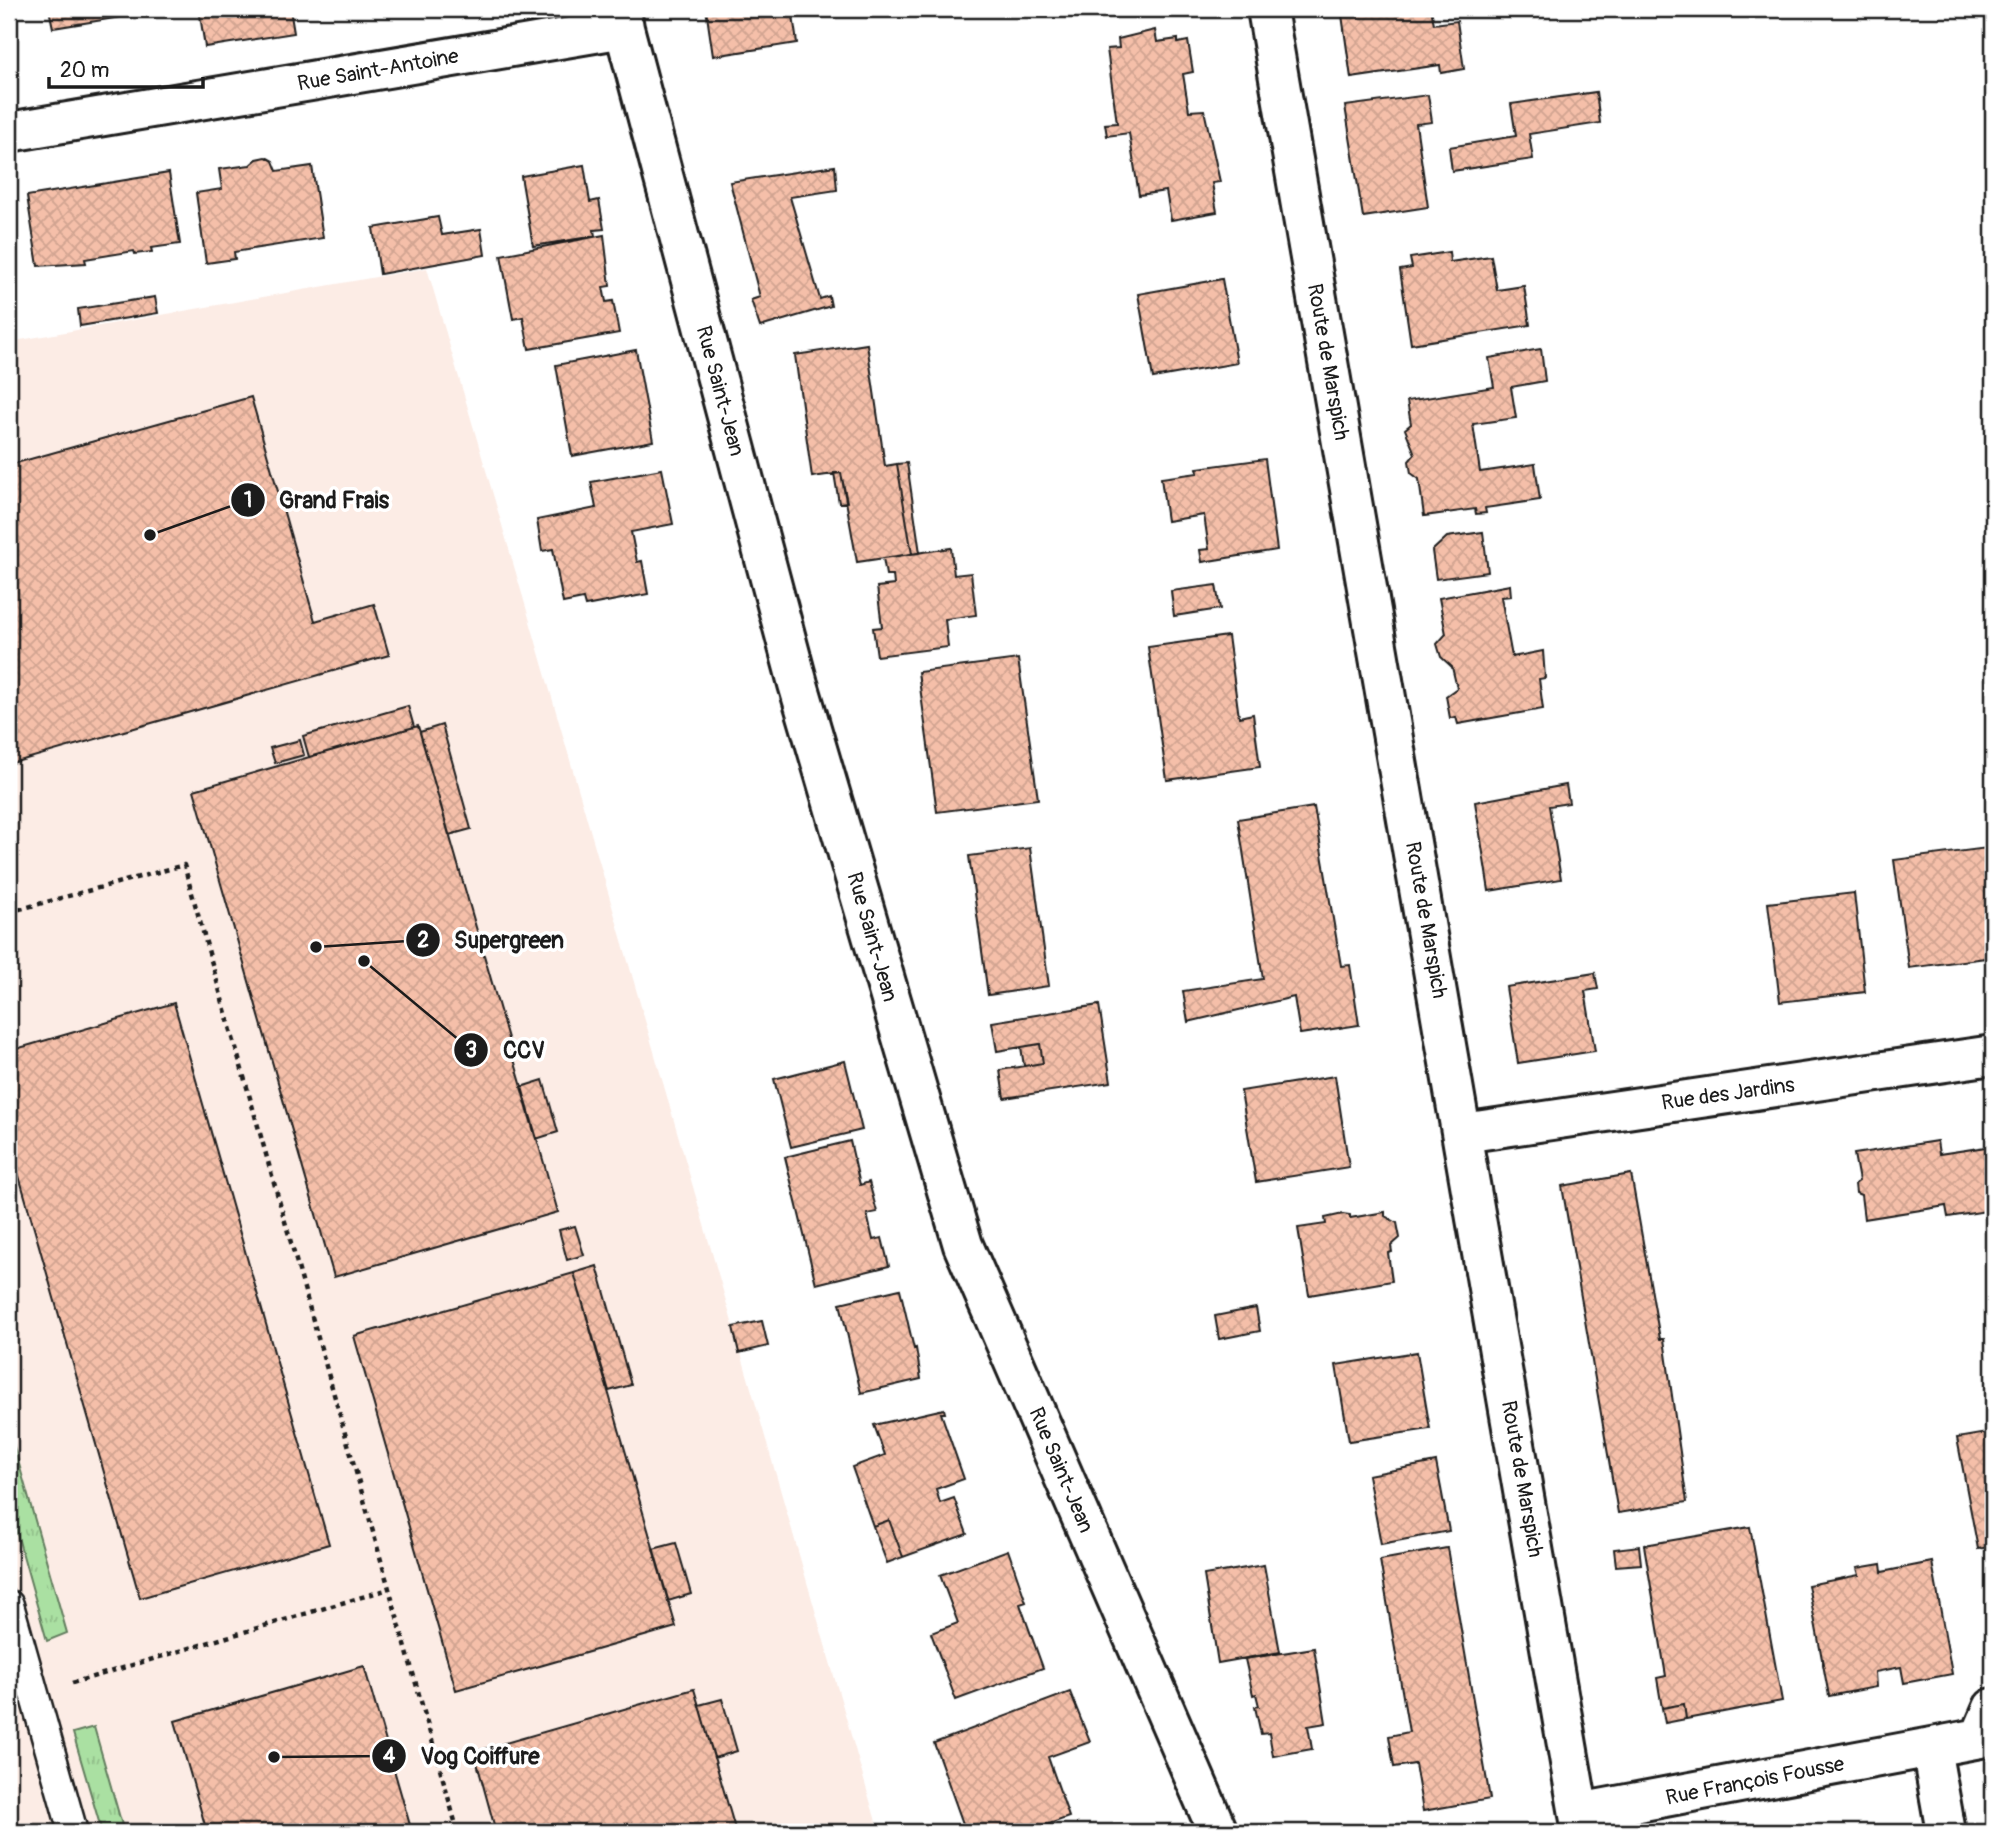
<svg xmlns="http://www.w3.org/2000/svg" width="2002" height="1841" font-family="Pangolin,sans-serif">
	<defs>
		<pattern id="grass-tufts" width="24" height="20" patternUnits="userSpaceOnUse" patternTransform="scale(1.75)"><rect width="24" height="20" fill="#aae0a2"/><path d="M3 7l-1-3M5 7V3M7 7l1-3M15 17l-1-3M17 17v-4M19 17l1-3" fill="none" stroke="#92c08b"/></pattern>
		<pattern id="building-cross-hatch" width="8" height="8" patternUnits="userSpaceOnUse" patternTransform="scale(1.75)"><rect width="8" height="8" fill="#f5bfa9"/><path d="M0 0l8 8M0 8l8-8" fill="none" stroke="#d1a491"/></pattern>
	</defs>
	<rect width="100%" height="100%" fill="#fff"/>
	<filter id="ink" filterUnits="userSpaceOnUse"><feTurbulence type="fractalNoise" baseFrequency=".0143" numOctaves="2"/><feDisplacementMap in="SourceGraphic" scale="14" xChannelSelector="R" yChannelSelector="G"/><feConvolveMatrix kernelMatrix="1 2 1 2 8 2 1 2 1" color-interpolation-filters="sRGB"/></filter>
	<g filter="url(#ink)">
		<path fill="#fcece5" d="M 427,268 L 525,604 L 879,1832 L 9,1832 L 9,342 Z"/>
		<path fill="url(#grass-tufts)" stroke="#637e5f" stroke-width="2" d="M 9,1429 L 67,1633 L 47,1641 L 9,1505 Z
			M 94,1727 L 124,1832 L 102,1832 L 73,1733 Z"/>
		<path fill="url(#building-cross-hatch)" stroke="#1c1c1c" stroke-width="2" d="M 49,9 L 152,9 L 152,12 L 53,28 Z
			M 199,9 L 290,9 L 294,33 L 205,47 Z
			M 706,9 L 792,9 L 797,43 L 713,56 Z
			M 1431,9 L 1434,24 L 1457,21 L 1464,69 L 1441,73 L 1440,65 L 1351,78 L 1342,15 L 1378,9 Z
			M 1155,30 L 1157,42 L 1178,39 L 1178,43 L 1188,41 L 1193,72 L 1183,74 L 1189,111 L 1204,110 L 1220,182 L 1212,183 L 1217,212 L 1171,220 L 1166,191 L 1139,195 L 1129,133 L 1107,136 L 1105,124 L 1117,123 L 1107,49 L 1119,48 L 1118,39 Z
			M 1596,92 L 1600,123 L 1529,134 L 1533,159 L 1452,171 L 1449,147 L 1516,136 L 1511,104 Z
			M 1428,95 L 1432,122 L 1416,124 L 1428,207 L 1363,217 L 1345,106 Z
			M 266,157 L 273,161 L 277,171 L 312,166 L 323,238 L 234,252 L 235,259 L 206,263 L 196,193 L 222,189 L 219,169 L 250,165 L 257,159 Z
			M 584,165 L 590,202 L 599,200 L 604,229 L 594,230 L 595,236 L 533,246 L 521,176 Z
			M 835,166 L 837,190 L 790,197 L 820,299 L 829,296 L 831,306 L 760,327 L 751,300 L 760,297 L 730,182 Z
			M 169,173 L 180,244 L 151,248 L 152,252 L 135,254 L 134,251 L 85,259 L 86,263 L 38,266 L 27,196 Z
			M 438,217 L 442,235 L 481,229 L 485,255 L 380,274 L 373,228 Z
			M 604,235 L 610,286 L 603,287 L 606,302 L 613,301 L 619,333 L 529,349 L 523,317 L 513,319 L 501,255 Z
			M 1449,252 L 1450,262 L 1491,256 L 1497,290 L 1524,286 L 1530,325 L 1411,344 L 1400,270 L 1412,268 L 1410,258 Z
			M 1222,279 L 1237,363 L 1153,378 L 1138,294 Z
			M 155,297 L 158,313 L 80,326 L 78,309 Z
			M 867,344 L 885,466 L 897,464 L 912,554 L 857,562 L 841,473 L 812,477 L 795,355 Z
			M 1541,349 L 1545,381 L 1511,387 L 1516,418 L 1473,424 L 1480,472 L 1535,464 L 1540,500 L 1485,508 L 1486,513 L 1476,514 L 1475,509 L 1424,516 L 1419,479 L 1411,473 L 1409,461 L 1415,454 L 1405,429 L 1411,424 L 1407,401 L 1494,387 L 1489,358 Z
			M 636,350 L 653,441 L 572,456 L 556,365 Z
			M 251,397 L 315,621 L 374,604 L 389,655 L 9,764 L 9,465 Z
			M 1265,459 L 1277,550 L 1202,562 L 1200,550 L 1209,549 L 1204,515 L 1167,521 L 1161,478 L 1198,473 L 1197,468 Z
			M 907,463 L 920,553 L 912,554 L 897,464 Z
			M 662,469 L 673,524 L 631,532 L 637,562 L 642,561 L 648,594 L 585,606 L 583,599 L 563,603 L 553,549 L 542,551 L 537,520 L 596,508 L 591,482 Z
			M 834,473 L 841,473 L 847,502 L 839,503 Z
			M 1483,532 L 1488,572 L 1436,579 L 1432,551 L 1447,537 Z
			M 951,548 L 954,575 L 971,573 L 976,615 L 945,619 L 948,647 L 877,656 L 873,628 L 882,627 L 877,587 L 894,585 L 893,575 L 886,575 L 883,558 Z
			M 1216,585 L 1220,609 L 1174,616 L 1171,591 Z
			M 1510,585 L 1511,596 L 1501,597 L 1512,657 L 1543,651 L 1545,678 L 1539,679 L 1543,709 L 1458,724 L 1456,717 L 1450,718 L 1446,696 L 1457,688 L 1452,667 L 1441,657 L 1437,644 L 1446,634 L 1439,598 Z
			M 1228,636 L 1239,717 L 1253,714 L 1260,767 L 1167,780 L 1148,647 Z
			M 1018,659 L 1038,799 L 937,812 L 918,672 Z
			M 408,706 L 414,727 L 309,757 L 303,736 Z
			M 442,725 L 471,829 L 449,835 L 420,732 Z
			M 418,726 L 558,1212 L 334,1277 L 194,790 Z
			M 300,740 L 304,755 L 275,763 L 270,748 Z
			M 1566,785 L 1569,803 L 1549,806 L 1561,879 L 1489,891 L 1475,802 Z
			M 1314,807 L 1341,966 L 1350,965 L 1359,1025 L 1300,1034 L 1294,997 L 1188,1022 L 1183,991 L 1263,979 L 1238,819 Z
			M 1030,848 L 1049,986 L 988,995 L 969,856 Z
			M 1987,848 L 1993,887 L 1993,957 L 1909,968 L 1894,860 Z
			M 1854,893 L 1865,992 L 1780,1002 L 1768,903 Z
			M 1595,973 L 1598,989 L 1585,991 L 1595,1051 L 1518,1063 L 1506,987 Z
			M 174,1003 L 329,1544 L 140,1598 L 9,1141 L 9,1051 Z
			M 1099,1005 L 1111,1082 L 1004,1098 L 1000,1070 L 1043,1063 L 1040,1044 L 997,1051 L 992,1022 Z
			M 1040,1044 L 1043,1063 L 1024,1066 L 1021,1047 Z
			M 845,1061 L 862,1130 L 791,1147 L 774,1079 Z
			M 1335,1076 L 1349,1167 L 1256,1182 L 1241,1091 Z
			M 543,1080 L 558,1132 L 536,1139 L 521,1087 Z
			M 850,1141 L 860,1185 L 869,1182 L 877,1212 L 867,1214 L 873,1240 L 882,1238 L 889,1266 L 816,1284 L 785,1157 Z
			M 1937,1141 L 1939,1154 L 1986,1147 L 1993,1210 L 1948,1217 L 1946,1206 L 1864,1219 L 1861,1195 L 1856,1193 L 1855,1184 L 1859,1181 L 1854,1154 Z
			M 1631,1174 L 1660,1339 L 1664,1339 L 1687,1502 L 1618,1513 L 1562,1186 Z
			M 1385,1212 L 1385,1216 L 1397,1223 L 1400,1238 L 1391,1246 L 1392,1252 L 1388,1253 L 1392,1281 L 1309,1295 L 1298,1228 L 1326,1224 L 1325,1218 L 1343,1214 L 1350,1215 L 1350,1218 Z
			M 575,1226 L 584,1255 L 567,1260 L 559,1230 Z
			M 597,1266 L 631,1385 L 609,1391 L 574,1273 Z
			M 574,1273 L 676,1627 L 456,1690 L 354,1336 Z
			M 900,1289 L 914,1349 L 916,1348 L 921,1379 L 861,1393 L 840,1303 Z
			M 1256,1308 L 1260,1331 L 1219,1339 L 1215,1316 Z
			M 762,1321 L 768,1346 L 739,1353 L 733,1327 Z
			M 1417,1352 L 1430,1429 L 1349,1441 L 1336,1365 Z
			M 944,1409 L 945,1413 L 941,1413 L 964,1479 L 936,1489 L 940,1503 L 954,1498 L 967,1534 L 903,1557 L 889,1520 L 873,1526 L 852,1467 L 885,1455 L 874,1425 Z
			M 1993,1432 L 1993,1546 L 1978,1549 L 1957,1438 Z
			M 1436,1462 L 1449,1531 L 1381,1544 L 1368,1475 Z
			M 889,1520 L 903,1557 L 887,1563 L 873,1526 Z
			M 1750,1527 L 1782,1701 L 1686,1719 L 1684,1704 L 1662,1708 L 1657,1678 L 1666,1676 L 1644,1545 Z
			M 676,1543 L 691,1594 L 668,1601 L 653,1549 Z
			M 1639,1546 L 1641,1564 L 1616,1566 L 1614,1549 Z
			M 1447,1548 L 1490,1799 L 1423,1811 L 1415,1764 L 1394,1767 L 1389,1736 L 1409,1732 L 1380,1560 Z
			M 1008,1550 L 1026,1602 L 1020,1604 L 1043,1668 L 956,1700 L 931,1633 L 958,1623 L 940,1575 Z
			M 1932,1562 L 1952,1674 L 1904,1683 L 1901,1667 L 1875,1672 L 1876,1687 L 1829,1696 L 1808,1585 L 1859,1575 L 1857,1568 L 1881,1564 L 1882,1572 Z
			M 1264,1565 L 1280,1652 L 1218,1663 L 1204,1575 Z
			M 1314,1648 L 1326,1723 L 1308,1726 L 1312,1749 L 1273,1756 L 1269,1733 L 1261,1734 L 1255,1707 L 1259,1706 L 1256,1694 L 1253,1695 L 1245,1659 Z
			M 364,1666 L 412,1832 L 207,1832 L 175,1721 Z
			M 694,1689 L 736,1832 L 496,1832 L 474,1752 Z
			M 1070,1692 L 1090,1742 L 1048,1757 L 1069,1817 L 1027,1832 L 966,1832 L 934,1743 Z
			M 722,1699 L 737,1751 L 714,1758 L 699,1705 Z
			M 1684,1704 L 1686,1719 L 1665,1723 L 1662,1708 Z"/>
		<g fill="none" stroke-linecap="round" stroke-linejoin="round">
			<g stroke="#1c1c1c" stroke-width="33">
				<path id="lane" d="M 9,1605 L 73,1832"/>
			</g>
			<g stroke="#1c1c1c" stroke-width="44">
				<path id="street" d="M 621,9 L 624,28 L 798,684 L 963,1245 L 1218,1832
					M 9,132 L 624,28
					M 1463,1133 L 1993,1055
					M 1931,1748 L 1946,1832
					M 1579,1813 L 1980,1738 L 1993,1708"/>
			</g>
			<g stroke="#1c1c1c" stroke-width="44">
				<path id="secondary" d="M 1267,9 L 1582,1832"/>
			</g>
			<path stroke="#1c1c1c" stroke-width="4.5" stroke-dasharray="5 5" stroke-linecap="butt" d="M 9,912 L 184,865 L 458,1832
				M 72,1683 L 389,1589"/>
			<use href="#lane" stroke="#fff" stroke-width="28"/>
			<use href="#street" stroke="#fff" stroke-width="38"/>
			<use href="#secondary" stroke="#fff" stroke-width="38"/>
		</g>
	</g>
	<g text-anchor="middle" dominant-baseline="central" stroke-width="7" stroke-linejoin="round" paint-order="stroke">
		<g font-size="21" fill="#1c1c1c" stroke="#fff">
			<text transform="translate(378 70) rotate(-10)">Rue Saint-Antoine</text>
			<text transform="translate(1328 362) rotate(80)">Route de Marspich</text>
			<text transform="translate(720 391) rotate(75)">Rue Saint-Jean</text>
			<text transform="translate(1426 920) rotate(80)">Route de Marspich</text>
			<text transform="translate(872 937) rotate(74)">Rue Saint-Jean</text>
			<text transform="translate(1728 1094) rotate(-8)">Rue des Jardins</text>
			<text transform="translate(1061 1470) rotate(67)">Rue Saint-Jean</text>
			<text transform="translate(1522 1479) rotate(80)">Route de Marspich</text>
			<text transform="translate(1755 1781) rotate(-11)">Rue François Fousse</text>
		</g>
	</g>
	<path fill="none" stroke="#1c1c1c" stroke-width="2.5" d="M150 535L248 500M316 947L423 940M364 961L471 1050M274 1757L389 1756"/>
	<g fill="#1c1c1c" stroke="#fff" stroke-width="2.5">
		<circle cx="150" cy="535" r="7"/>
		<circle cx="316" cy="947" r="7"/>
		<circle cx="364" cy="961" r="7"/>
		<circle cx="274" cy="1757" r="7"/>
		<circle cx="248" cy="500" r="18"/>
		<circle cx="423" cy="940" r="18"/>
		<circle cx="471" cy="1050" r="18"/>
		<circle cx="389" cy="1756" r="18"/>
	</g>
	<g font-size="21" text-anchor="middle" font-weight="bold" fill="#fff">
		<text x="248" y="507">1</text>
		<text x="423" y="947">2</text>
		<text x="471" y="1057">3</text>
		<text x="389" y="1763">4</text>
	</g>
	<g font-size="23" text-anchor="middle" font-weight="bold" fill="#1c1c1c" stroke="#fff" stroke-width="7" stroke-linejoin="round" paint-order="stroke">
		<text x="334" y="508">Grand Frais</text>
		<text x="509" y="948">Supergreen</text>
		<text x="524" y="1058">CCV</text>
		<text x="480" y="1764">Vog Coiffure</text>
	</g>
	<rect width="2002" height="1841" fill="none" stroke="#fff" stroke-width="35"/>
	<rect x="18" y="18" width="1967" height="1806" fill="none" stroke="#1c1c1c" stroke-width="2.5" filter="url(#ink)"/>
	<path d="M49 77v10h154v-10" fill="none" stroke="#1c1c1c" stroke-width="3.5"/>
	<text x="60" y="77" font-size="21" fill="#1c1c1c" stroke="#ffffff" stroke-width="5" paint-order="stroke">20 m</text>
</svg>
